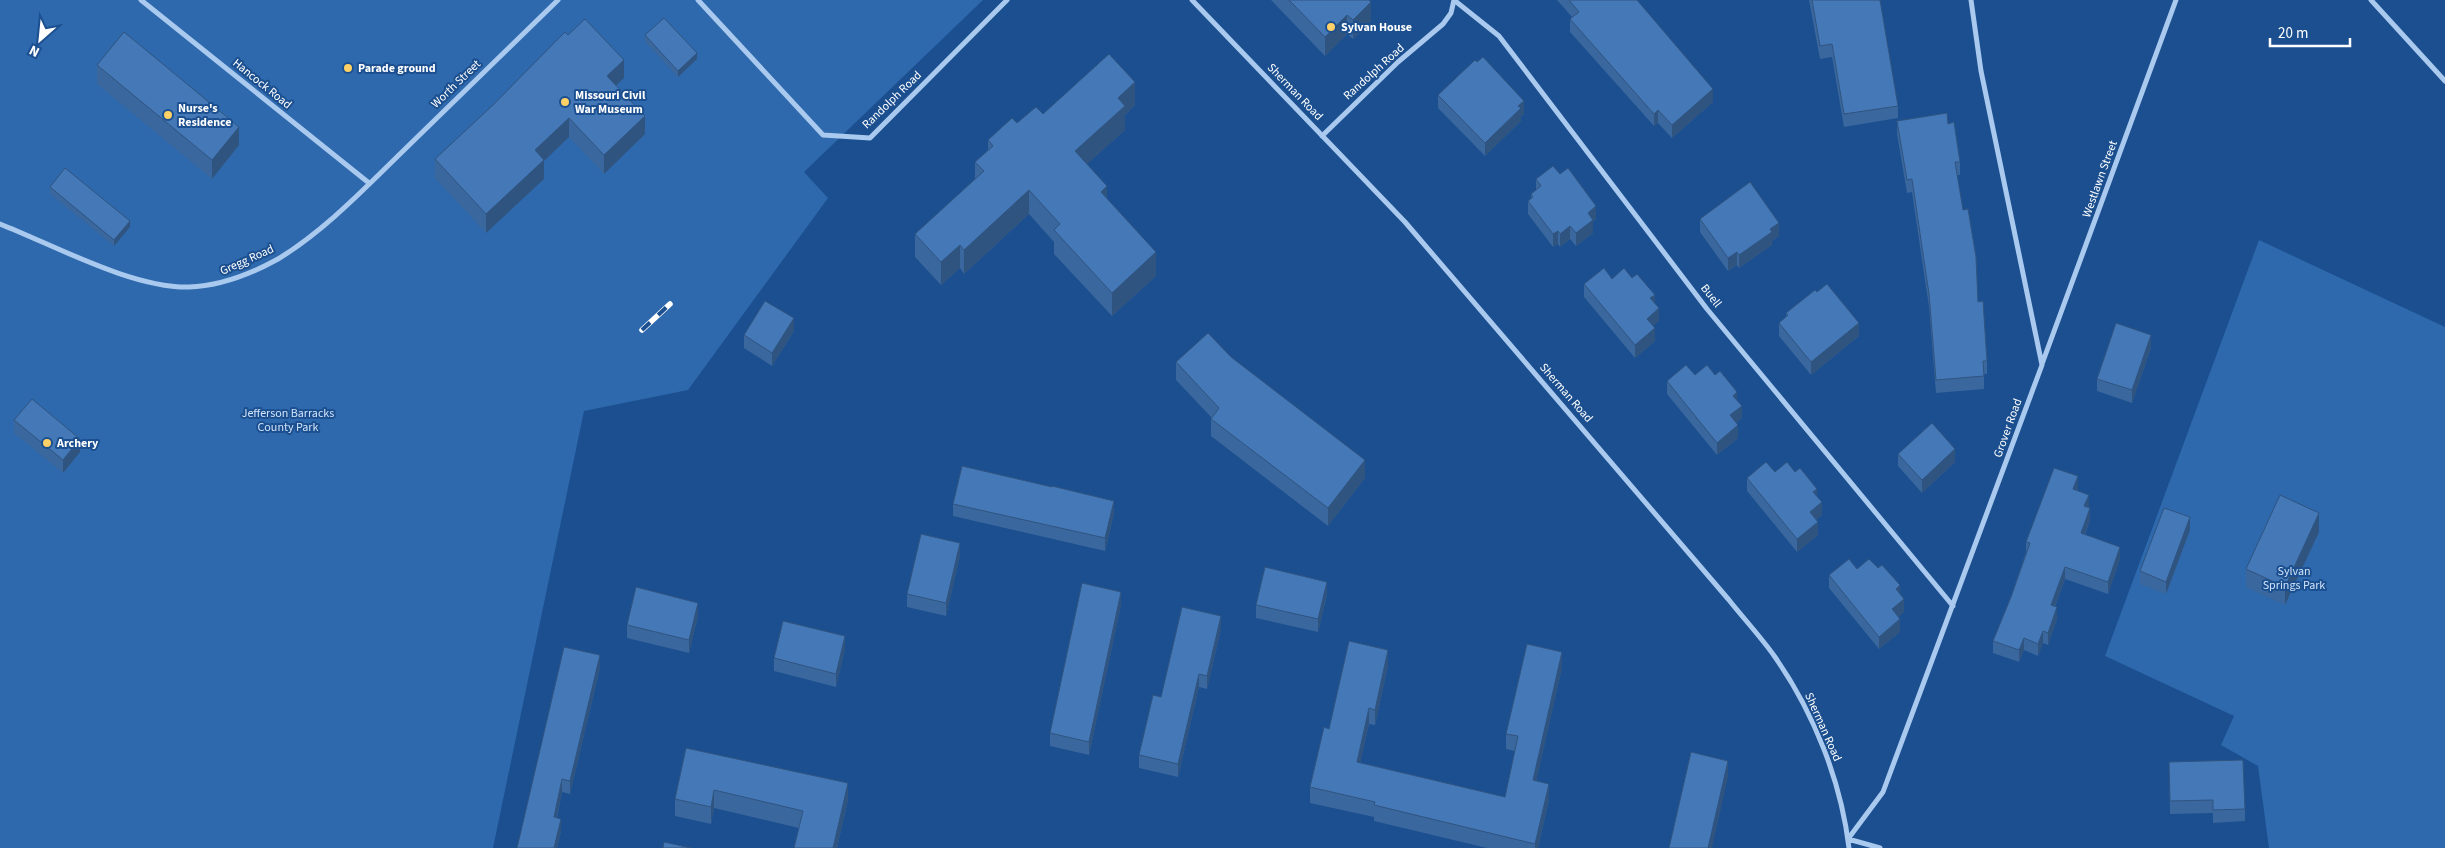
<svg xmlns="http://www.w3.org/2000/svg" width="2445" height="848" font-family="'Source Sans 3',sans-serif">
	<rect width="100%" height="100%" fill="#1b4f8f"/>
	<path fill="#2e69ad" d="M 0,0 L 983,0 L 804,172 L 828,198 L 688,390 L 584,411 L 493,848 L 0,848 Z
		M 2259,240 L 2445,327 L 2445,848 L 2269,848 L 2258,766 L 2221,745 L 2234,716 L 2105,656 Z"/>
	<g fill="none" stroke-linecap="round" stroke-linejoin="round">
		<path stroke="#a9c9ee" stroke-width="5" d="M 141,0 L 369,183
			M 698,0 L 823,135 L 870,138 L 1007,0
			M 1192,0 L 1405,222 L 1729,600 C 1744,619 1761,637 1775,657 C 1814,713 1841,781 1849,848
			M 1454,0 L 1499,36 L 1707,309 L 1953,606
			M 2371,0 L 2445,81
			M 1322,136 L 1398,62 L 1443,24 L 1451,13 L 1454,0
			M 0,224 C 54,245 131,288 189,287 C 220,286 251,274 278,259 C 324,231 363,190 401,153 C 453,102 505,51 558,0
			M 2042,364 L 2176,0
			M 1880,848 L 1848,839 L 1883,792 L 2042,365 L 1981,71 L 1971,0"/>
		<g stroke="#fff" stroke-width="5.5">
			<path id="rail" d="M 642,330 L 670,304"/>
		</g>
		<use href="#rail" stroke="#1b4f8f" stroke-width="4" stroke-dasharray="11" stroke-linecap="butt"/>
	</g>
	<path fill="#3a679d" d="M 1271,0 L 1369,0 L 1371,21 L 1353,39 L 1347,34 L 1325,56 Z
		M 1557,0 L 1637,0 L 1713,102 L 1672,138 L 1658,123 L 1654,126 L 1570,32 L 1570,19 L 1572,17 Z
		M 1809,0 L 1880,0 L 1898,106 L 1898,118 L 1844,127 L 1832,57 L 1820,59 Z
		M 568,35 L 624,78 L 616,85 L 645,134 L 604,174 L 569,137 L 544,161 L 544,179 L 486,233 L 435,178 L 435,159 Z
		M 645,35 L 697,59 L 678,77 L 645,42 Z
		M 1477,62 L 1524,114 L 1521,116 L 1521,121 L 1485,156 L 1438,108 L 1438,95 Z
		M 97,65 L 239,145 L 212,179 L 97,84 Z
		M 1135,105 L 1125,115 L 1125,130 L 1087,164 L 1107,199 L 1156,276 L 1112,316 L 1054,254 L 1054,242 L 1029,214 L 964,274 L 960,268 L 941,285 L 915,257 L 915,234 L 975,179 L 975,162 L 988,150 L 988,140 L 1017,123 L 1043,114 Z
		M 1897,121 L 1948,124 L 1960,162 L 1960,175 L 1957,175 L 1987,361 L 1987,374 L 1984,374 L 1984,389 L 1936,393 L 1929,307 L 1912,192 L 1907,193 L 1897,134 Z
		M 1536,179 L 1596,219 L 1593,221 L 1593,233 L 1576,246 L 1570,239 L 1560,247 L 1558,244 L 1553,247 L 1528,214 L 1528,201 L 1531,199 L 1531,194 L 1536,191 Z
		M 50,187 L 130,227 L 114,246 L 50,194 Z
		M 1700,219 L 1779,236 L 1772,241 L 1772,245 L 1739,268 L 1737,265 L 1728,271 L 1700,232 Z
		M 1612,279 L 1655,304 L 1659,321 L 1653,326 L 1655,341 L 1635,358 L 1584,297 L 1584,284 Z
		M 1786,313 L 1859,336 L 1811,375 L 1779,336 L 1779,323 L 1786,317 Z
		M 794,331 L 772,366 L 744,348 L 744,335 Z
		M 2151,348 L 2132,403 L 2097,391 L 2097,379 Z
		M 1231,357 L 1365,478 L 1328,526 L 1211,436 L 1211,417 L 1176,380 L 1176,362 Z
		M 1695,375 L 1737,401 L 1742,418 L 1736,423 L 1738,438 L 1717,455 L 1667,394 L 1667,381 Z
		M 14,420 L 80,452 L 63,473 L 14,433 Z
		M 1898,454 L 1955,462 L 1922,493 L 1898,466 Z
		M 1775,472 L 1817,497 L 1822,515 L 1816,520 L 1818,535 L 1797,552 L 1747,491 L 1747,478 Z
		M 2078,488 L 2077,491 L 2089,507 L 2090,520 L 2085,535 L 2120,559 L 2108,594 L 2065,579 L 2055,607 L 2057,619 L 2048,645 L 2043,643 L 2038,656 L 2024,650 L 2019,662 L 1993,653 L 1993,641 L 2011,597 L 2026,552 L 2026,542 Z
		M 953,504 L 1114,514 L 1105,551 L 953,516 Z
		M 2190,530 L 2166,594 L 2140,584 L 2140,571 Z
		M 2319,532 L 2285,605 L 2246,587 L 2246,569 Z
		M 960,556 L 946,616 L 907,607 L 907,594 Z
		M 1857,569 L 1900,594 L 1904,612 L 1898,617 L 1900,632 L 1879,649 L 1829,588 L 1829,575 Z
		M 1327,595 L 1318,632 L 1256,618 L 1256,605 Z
		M 1121,605 L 1089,755 L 1050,746 L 1050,733 Z
		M 698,616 L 689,653 L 627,638 L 627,625 Z
		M 1221,629 L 1207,689 L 1199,687 L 1178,777 L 1139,768 L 1139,755 L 1161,697 Z
		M 845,649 L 836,687 L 774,671 L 774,658 Z
		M 1388,666 L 1375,725 L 1369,724 L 1360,763 L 1505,797 L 1515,751 L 1506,749 L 1506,734 L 1562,668 L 1536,781 L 1549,800 L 1538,848 L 1487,848 L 1374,821 L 1374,817 L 1310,803 L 1310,787 L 1329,729 Z
		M 600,668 L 570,794 L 562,792 L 557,818 L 561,831 L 557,848 L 517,848 Z
		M 686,748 L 848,800 L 837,848 L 794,848 L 799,828 L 714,808 L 711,824 L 675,816 L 675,799 Z
		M 2169,762 L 2245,809 L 2245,821 L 2213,823 L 2213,813 L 2170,814 Z"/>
	<path fill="#305480" d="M 1371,2 L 1371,21 L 1353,39 L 1353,20 Z
		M 1347,15 L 1347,34 L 1325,56 L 1325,37 Z
		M 697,53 L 697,59 L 678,77 L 678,71 Z
		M 624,60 L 624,78 L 607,94 L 607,76 Z
		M 1135,82 L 1135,105 L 1125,115 L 1125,130 L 1075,175 L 1075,151 L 1118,98 Z
		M 1713,89 L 1713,102 L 1672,138 L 1672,125 Z
		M 1524,101 L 1524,114 L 1521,116 L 1521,121 L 1485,156 L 1485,143 L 1518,106 Z
		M 1658,110 L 1658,123 L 1654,126 L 1654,114 Z
		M 645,116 L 645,134 L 604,174 L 604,155 Z
		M 569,118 L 569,137 L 544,161 L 544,179 L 486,233 L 486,214 L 535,150 Z
		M 239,127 L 239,145 L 212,179 L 212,160 Z
		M 1107,186 L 1107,209 L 1101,192 Z
		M 1029,190 L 1029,214 L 964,274 L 964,250 Z
		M 1596,206 L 1596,219 L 1593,221 L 1593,233 L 1576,246 L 1576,233 L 1588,213 Z
		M 130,221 L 130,227 L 114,246 L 114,240 Z
		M 1779,223 L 1779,236 L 1772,241 L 1772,245 L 1739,268 L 1739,255 L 1770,229 Z
		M 1570,226 L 1570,239 L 1560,247 L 1560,234 Z
		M 1558,231 L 1558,244 L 1553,247 L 1553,234 Z
		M 960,245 L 960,268 L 941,285 L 941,262 Z
		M 1156,252 L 1156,276 L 1112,316 L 1112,293 Z
		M 1737,252 L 1737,265 L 1728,271 L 1728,258 Z
		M 1655,295 L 1655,308 L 1650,298 Z
		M 1659,308 L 1659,321 L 1647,332 L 1647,319 Z
		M 794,318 L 794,331 L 772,366 L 772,353 Z
		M 1859,323 L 1859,336 L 1811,375 L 1811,362 Z
		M 1655,328 L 1655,341 L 1635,358 L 1635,345 Z
		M 2151,335 L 2151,348 L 2132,403 L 2132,390 Z
		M 1737,392 L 1737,405 L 1733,396 Z
		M 1742,406 L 1742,418 L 1730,428 L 1730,415 Z
		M 1738,425 L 1738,438 L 1717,455 L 1717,443 Z
		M 80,439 L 80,452 L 63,473 L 63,460 Z
		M 1955,449 L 1955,462 L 1922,493 L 1922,480 Z
		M 1365,460 L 1365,478 L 1328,526 L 1328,508 Z
		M 2078,476 L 2078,488 L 2073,501 L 2073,489 Z
		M 1817,489 L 1817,502 L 1813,492 Z
		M 2089,495 L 2089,507 L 2084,518 L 2084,506 Z
		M 1114,501 L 1114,514 L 1105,551 L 1105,538 Z
		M 1822,502 L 1822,515 L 1810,525 L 1810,512 Z
		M 2090,508 L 2090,520 L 2081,545 L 2081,533 Z
		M 2319,513 L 2319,532 L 2285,605 L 2285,587 Z
		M 2190,517 L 2190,530 L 2166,594 L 2166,582 Z
		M 1818,522 L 1818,535 L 1797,552 L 1797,539 Z
		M 960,543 L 960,556 L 946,616 L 946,603 Z
		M 2120,547 L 2120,559 L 2108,594 L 2108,582 Z
		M 2065,567 L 2065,579 L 2051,617 L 2051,605 Z
		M 1327,582 L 1327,595 L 1318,632 L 1318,619 Z
		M 1900,585 L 1900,598 L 1896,589 Z
		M 1121,592 L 1121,605 L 1089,755 L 1089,742 Z
		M 1904,599 L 1904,612 L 1892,622 L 1892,609 Z
		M 698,603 L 698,616 L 689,653 L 689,640 Z
		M 2057,607 L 2057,619 L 2048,645 L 2048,633 Z
		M 1221,616 L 1221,629 L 1207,689 L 1207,676 Z
		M 1900,619 L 1900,632 L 1879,649 L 1879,637 Z
		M 2043,631 L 2043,643 L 2038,656 L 2038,644 Z
		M 845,636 L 845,649 L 836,687 L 836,674 Z
		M 2024,638 L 2024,650 L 2019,662 L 2019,650 Z
		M 1388,650 L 1388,666 L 1375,725 L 1375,710 Z
		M 1562,652 L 1562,668 L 1533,796 L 1533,780 Z
		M 600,655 L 600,668 L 570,794 L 570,781 Z
		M 1199,674 L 1199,687 L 1178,777 L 1178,764 Z
		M 1369,708 L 1369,724 L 1357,778 L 1357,762 Z
		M 1728,761 L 1728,777 L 1712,848 L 1708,848 Z
		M 562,779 L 562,792 L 554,830 L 554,817 Z
		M 848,783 L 848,800 L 837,848 L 833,848 Z
		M 1549,784 L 1549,800 L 1538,848 L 1535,848 L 1535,844 Z
		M 714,790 L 714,808 L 711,824 L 711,807 Z
		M 561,819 L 561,831 L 557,848 L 554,848 Z"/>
	<path fill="#4478b7" stroke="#305480" d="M 1289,0 L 1369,0 L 1371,2 L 1353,20 L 1347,15 L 1325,37 Z
		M 1569,0 L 1637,0 L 1713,89 L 1672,125 L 1658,110 L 1654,114 L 1570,19 L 1579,12 Z
		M 1812,0 L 1880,0 L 1898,106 L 1844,114 L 1832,44 L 1820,46 Z
		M 664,18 L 697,53 L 678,71 L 645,35 Z
		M 585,19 L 624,60 L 607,76 L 645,116 L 604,155 L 569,118 L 535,150 L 544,160 L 486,214 L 435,159 L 493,105 L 565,32 L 568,35 Z
		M 124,32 L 239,127 L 212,160 L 97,65 Z
		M 1109,54 L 1135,82 L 1118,98 L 1125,106 L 1075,151 L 1107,186 L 1101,192 L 1156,252 L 1112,293 L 1054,230 L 1060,224 L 1029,190 L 964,250 L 960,245 L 941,262 L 915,234 L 984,171 L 975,162 L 993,146 L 988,140 L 1012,118 L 1017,123 L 1036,107 L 1043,114 Z
		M 1483,57 L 1524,101 L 1518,106 L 1521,108 L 1485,143 L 1438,95 L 1475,60 L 1477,62 Z
		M 1947,113 L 1948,124 L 1954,122 L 1960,162 L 1955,162 L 1963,210 L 1968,209 L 1976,257 L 1978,302 L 1983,301 L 1987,361 L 1983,361 L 1984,376 L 1936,380 L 1929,294 L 1912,179 L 1907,180 L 1897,121 Z
		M 1553,166 L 1560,174 L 1568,168 L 1596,206 L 1588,213 L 1593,220 L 1576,233 L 1570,226 L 1560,234 L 1558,231 L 1553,234 L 1528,201 L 1533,197 L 1531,194 L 1541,186 L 1536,179 Z
		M 65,168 L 130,221 L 114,240 L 50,187 Z
		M 1750,182 L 1779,223 L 1770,229 L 1772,232 L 1739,255 L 1737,252 L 1728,258 L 1700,219 Z
		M 1604,268 L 1612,279 L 1624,268 L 1632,278 L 1637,274 L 1655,295 L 1650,298 L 1659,308 L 1647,319 L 1655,328 L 1635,345 L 1584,284 Z
		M 1827,284 L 1859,323 L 1811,362 L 1779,323 L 1788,315 L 1786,313 L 1815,290 L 1817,292 Z
		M 765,301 L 794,318 L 772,353 L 744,335 Z
		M 2116,323 L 2151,335 L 2132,390 L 2097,379 Z
		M 1208,333 L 1231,357 L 1365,460 L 1328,508 L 1211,419 L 1219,408 L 1176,362 Z
		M 1686,365 L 1695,375 L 1707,365 L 1715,375 L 1720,371 L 1737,392 L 1733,396 L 1742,406 L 1730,415 L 1738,425 L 1717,443 L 1667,381 Z
		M 32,399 L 80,439 L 63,460 L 14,420 Z
		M 1932,423 L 1955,449 L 1922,480 L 1898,454 Z
		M 1766,462 L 1775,472 L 1787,462 L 1795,472 L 1800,468 L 1817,489 L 1813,492 L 1822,502 L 1810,512 L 1818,522 L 1797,539 L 1747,478 Z
		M 962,466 L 1052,487 L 1052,486 L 1114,501 L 1105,538 L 953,504 Z
		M 2054,468 L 2078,476 L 2073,489 L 2089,495 L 2084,506 L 2090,508 L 2081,533 L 2120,547 L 2108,582 L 2065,567 L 2051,605 L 2057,607 L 2048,633 L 2043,631 L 2038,644 L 2024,638 L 2019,650 L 1993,641 L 2011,597 L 2030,543 L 2026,542 Z
		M 2280,495 L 2319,513 L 2285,587 L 2246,569 Z
		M 2164,508 L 2190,517 L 2166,582 L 2140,571 Z
		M 921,534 L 960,543 L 946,603 L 907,594 Z
		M 1849,559 L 1857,569 L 1869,559 L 1878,568 L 1882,565 L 1900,585 L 1896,589 L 1904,599 L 1892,609 L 1900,619 L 1879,637 L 1829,575 Z
		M 1265,567 L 1327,582 L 1318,619 L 1256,605 Z
		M 1082,583 L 1121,592 L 1089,742 L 1050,733 Z
		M 636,587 L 698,603 L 689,640 L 627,625 Z
		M 1182,607 L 1221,616 L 1207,676 L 1199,674 L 1178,764 L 1139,755 L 1153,695 L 1161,697 Z
		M 783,621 L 845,636 L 836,674 L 774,658 Z
		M 1349,641 L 1388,650 L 1375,710 L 1369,708 L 1357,762 L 1505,797 L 1518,736 L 1506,734 L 1527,644 L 1562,652 L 1533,780 L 1549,784 L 1535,844 L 1374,805 L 1375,802 L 1310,787 L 1324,727 L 1329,729 Z
		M 564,647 L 600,655 L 570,781 L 562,779 L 554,817 L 561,819 L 554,848 L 517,848 Z
		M 686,748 L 848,783 L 833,848 L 794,848 L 803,811 L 714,790 L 711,807 L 675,799 Z
		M 1691,752 L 1728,761 L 1708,848 L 1669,848 Z
		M 2243,760 L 2245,809 L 2213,810 L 2213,800 L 2170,801 L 2169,762 Z
		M 664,842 L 691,848 L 663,848 Z"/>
	<g fill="#ffd166" stroke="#1b4f8f" stroke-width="2">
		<circle cx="1331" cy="27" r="5"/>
		<circle cx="348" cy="68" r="5"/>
		<circle cx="565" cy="102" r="5"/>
		<circle cx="168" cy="115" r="5"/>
		<circle cx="47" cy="443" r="5"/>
	</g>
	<g text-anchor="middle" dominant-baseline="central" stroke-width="4" stroke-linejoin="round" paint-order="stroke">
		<g font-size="12" font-weight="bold" fill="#fff" stroke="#1b4f8f" text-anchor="start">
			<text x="1341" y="27">Sylvan House</text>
			<text x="358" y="68">Parade ground</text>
			<text x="575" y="95">Missouri Civil<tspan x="575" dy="14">War Museum</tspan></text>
			<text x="178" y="108">Nurse's<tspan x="178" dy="14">Residence</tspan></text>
			<text x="57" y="443">Archery</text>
		</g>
		<g font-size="12" fill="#fff" stroke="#1b4f8f">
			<text transform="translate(1374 72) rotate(-42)">Randolph Road</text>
			<text transform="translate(262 84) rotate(39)">Hancock Road</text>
			<text transform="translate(456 84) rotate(-44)">Worth Street</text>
			<text transform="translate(1295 92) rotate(46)">Sherman Road</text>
			<text transform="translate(892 100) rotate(-44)">Randolph Road</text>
			<text transform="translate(2100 179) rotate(-70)">Westlawn Street</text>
			<text transform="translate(247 260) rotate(-24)">Gregg Road</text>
			<text transform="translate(1711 296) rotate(52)">Buell</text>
			<text transform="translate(1566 393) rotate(49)">Sherman Road</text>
			<text transform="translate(2008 428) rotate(-70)">Grover Road</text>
			<text transform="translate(1823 727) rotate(66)">Sherman Road</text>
		</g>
		<g font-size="12" fill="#cfe3fa" stroke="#1b4f8f">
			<text x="288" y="413">Jefferson Barracks<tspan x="288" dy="14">County Park</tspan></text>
			<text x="2294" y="571">Sylvan<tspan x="2294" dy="14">Springs Park</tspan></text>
		</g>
	</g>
	<g transform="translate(40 40) rotate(207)" stroke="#1b4f8f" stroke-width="4" paint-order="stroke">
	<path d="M0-4L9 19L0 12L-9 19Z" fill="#ffffff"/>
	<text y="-8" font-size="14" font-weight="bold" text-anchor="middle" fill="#ffffff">N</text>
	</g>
	<path d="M2270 38v8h80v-8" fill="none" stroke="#ffffff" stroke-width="2.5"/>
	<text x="2278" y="38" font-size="15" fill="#ffffff" stroke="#1b4f8f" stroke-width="4" paint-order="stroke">20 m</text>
</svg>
